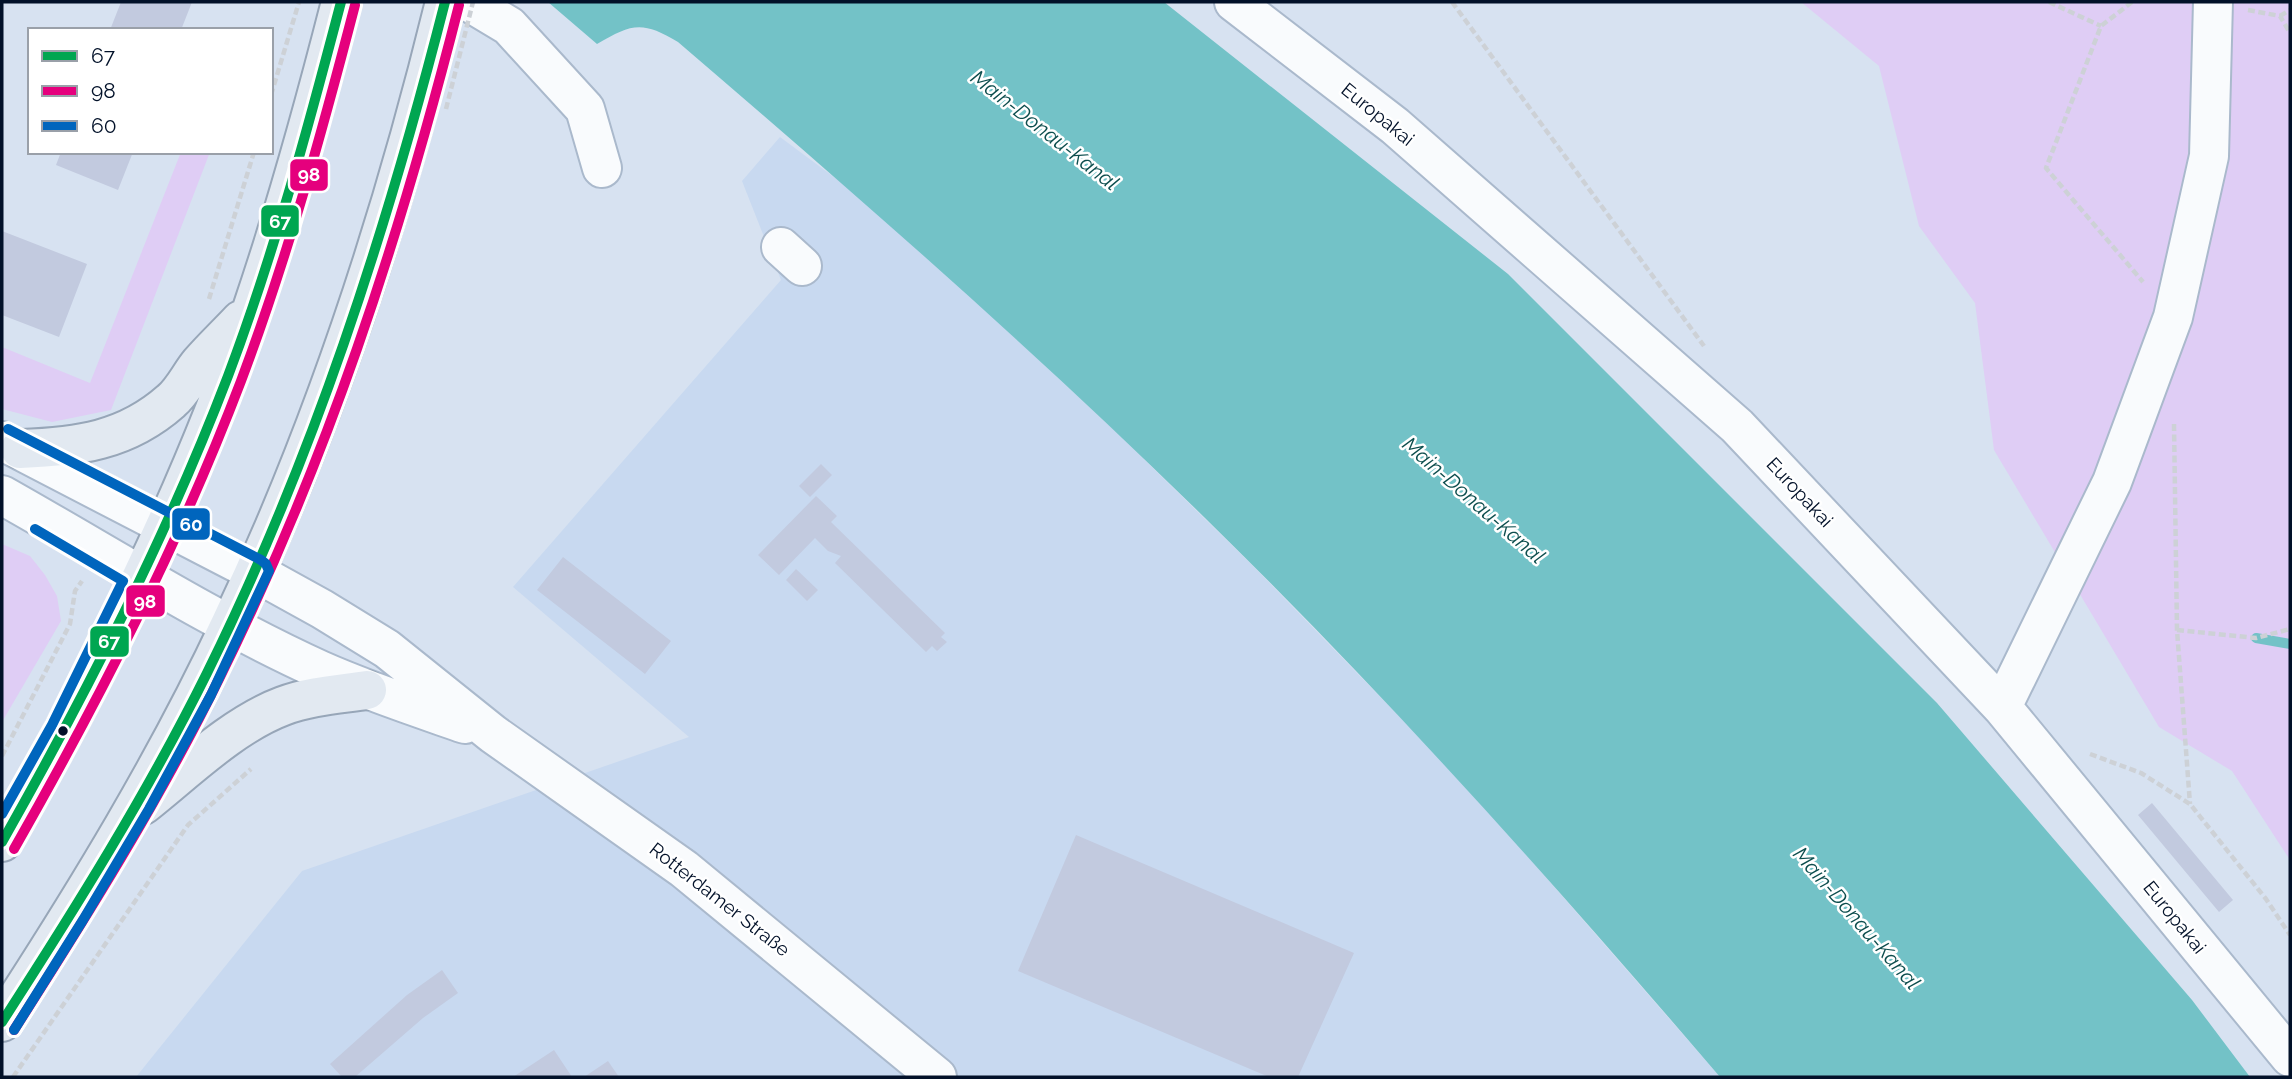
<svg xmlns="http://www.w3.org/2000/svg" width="2292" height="1079" font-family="Raleway,sans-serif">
	<rect width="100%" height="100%" fill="#d7e2f1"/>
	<path fill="#c8d9f0" d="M 780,137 L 854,192 L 951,278 L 1115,431 L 1251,564 L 1427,745 L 1523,851 L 1720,1077 L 136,1077 L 302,871 L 689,737 L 513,587 L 781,280 L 742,181 Z"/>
	<path fill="#dfcdf5" d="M 1801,2 L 2290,2 L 2290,860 L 2232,771 L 2159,727 L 1994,450 L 1975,303 L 1919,226 L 1879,66 Z
		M 181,152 L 210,152 L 111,410 L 52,422 L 2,409 L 2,347 L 90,383 Z
		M 2,544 L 30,556 L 45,575 L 57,596 L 61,621 L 2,722 Z"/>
	<path fill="#73c2c7" d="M 548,2 L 1164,2 L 1508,274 L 1937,703 L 2192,1000 L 2250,1077 L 1720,1077 C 1555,884 1386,695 1204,517 C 1035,351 858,196 678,42 C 642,20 631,24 597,44 Z"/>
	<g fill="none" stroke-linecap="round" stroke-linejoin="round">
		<path stroke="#73c2c7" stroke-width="10" d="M 2256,638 L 2290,644"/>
	</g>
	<path fill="#c2cadf" d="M 121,2 L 192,2 L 181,30 L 110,30 Z
		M 61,152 L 133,152 L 118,190 L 56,165 Z
		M 2,231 L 87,264 L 59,337 L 2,315 Z
		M 821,464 L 832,475 L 810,497 L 799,486 Z
		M 816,496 L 837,516 L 831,522 L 945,633 L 941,637 L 947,642 L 937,651 L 932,646 L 926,652 L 835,563 L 841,556 L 828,551 L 815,538 L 779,575 L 758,555 Z
		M 563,557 L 671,641 L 645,674 L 537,590 Z
		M 796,569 L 818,590 L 807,601 L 786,580 Z
		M 2152,803 L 2233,900 L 2219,912 L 2138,815 Z
		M 1076,835 L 1354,953 L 1298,1077 L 1269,1077 L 1018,971 Z
		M 442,970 L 458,993 L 423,1018 L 355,1077 L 342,1077 L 330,1064 L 407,995 Z
		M 554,1050 L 572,1077 L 513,1077 Z
		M 608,1061 L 619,1077 L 584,1077 Z"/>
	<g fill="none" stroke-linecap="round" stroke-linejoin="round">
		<g stroke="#aab9cc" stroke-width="42">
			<path id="minor" d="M 469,2 L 509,26 L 585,109 L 602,168
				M 1234,2 L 1395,126 L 1737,426 L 2002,707 L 2290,1057
				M 781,247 L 802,266
				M 2,441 L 255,572 L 322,609 L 387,649 L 493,734 L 684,869 L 937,1077
				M 2,495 C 107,554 210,620 320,670 C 367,691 416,707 465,724
				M 2002,707 L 2112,482 L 2173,317 L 2209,156 L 2213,2"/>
		</g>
		<g stroke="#97a6b8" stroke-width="42">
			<path id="major" d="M 20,449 C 77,447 126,441 171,401 C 183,391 190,375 200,363 C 213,348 228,334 241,320
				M 143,805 C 185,772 232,725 283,706 C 309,696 340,694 367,690
				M 2,842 C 99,674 190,491 253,306 C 287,206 315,104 341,2
				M 2,1022 C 86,893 166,762 231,623 C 326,424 393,215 445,2"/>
		</g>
		<path stroke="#cdd1d6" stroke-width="4.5" stroke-dasharray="7 3.5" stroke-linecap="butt" d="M 1452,2 L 1704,346
			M 2049,2 L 2101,26
			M 2132,2 L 2101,26 L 2046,168 L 2143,282
			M 2248,10 L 2280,16 L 2290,33
			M 2280,16 L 2290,10
			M 271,95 L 299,2
			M 209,299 L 254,152
			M 2174,424 L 2177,630 L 2190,804
			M 2177,630 L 2256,638 L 2290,629
			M 2090,754 L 2141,773 L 2190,804 L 2266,899 L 2290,935
			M 2,756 L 70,624 L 75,591 L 82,581
			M 13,1077 L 188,825 L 251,769"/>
		<use href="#minor" stroke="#f9fbfd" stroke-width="38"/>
		<use href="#major" stroke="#e2e9f1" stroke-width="38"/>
		<path stroke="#cdd1d6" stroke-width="4.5" stroke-dasharray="7 3.5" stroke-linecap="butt" d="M 446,109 L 473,2"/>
		<g stroke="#fff" stroke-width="16">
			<path id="bus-1" d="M 2,842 C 87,692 166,538 228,376 C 274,254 308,128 341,2
				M 2,1022 C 75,909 147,794 207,673 C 313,459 386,233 445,2"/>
		</g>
		<g stroke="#fff" stroke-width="16">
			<path id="bus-2" d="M 14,849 C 100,698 179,544 241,381 C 287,259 322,132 355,5
				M 14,1030 C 87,916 159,801 219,679 C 326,464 400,238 459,5"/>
		</g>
		<g stroke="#fff" stroke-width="16">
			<path id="bus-3" d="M 8,429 L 261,560 L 266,564 L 269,571 L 211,695 L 149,809 L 83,920 L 14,1030
				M 2,814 L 52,725 L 123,581 L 35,529"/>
		</g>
		<use href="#bus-1" stroke="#00a651" stroke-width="10"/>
		<use href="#bus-2" stroke="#e5007d" stroke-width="10"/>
		<use href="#bus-3" stroke="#0065bd" stroke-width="10"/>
	</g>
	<circle fill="#021129" stroke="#fff" stroke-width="2.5" cx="63" cy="731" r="6"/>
	<g text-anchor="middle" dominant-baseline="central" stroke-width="5" stroke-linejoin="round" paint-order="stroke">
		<g font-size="19" fill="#021129" stroke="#fff">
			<text transform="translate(1378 114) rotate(39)">Europakai</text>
			<text transform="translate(1800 492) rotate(47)">Europakai</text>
			<text transform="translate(720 899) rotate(38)">Rotterdamer Straße</text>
			<text transform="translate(2175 917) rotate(51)">Europakai</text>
		</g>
		<g font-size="21" font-style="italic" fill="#0d4e4e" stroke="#fff">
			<text transform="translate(1045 130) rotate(38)">Main-Donau-Kanal</text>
			<text transform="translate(1474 500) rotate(41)">Main-Donau-Kanal</text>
			<text transform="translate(1857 918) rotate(49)">Main-Donau-Kanal</text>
		</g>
	</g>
	<g stroke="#fff" stroke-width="2.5">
		<rect x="289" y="158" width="40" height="34" rx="7" fill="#e5007d"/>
		<rect x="260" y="204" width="40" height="34" rx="7" fill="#00a651"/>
		<rect x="171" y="507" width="40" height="34" rx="7" fill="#0065bd"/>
		<rect x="125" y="584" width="41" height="34" rx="7" fill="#e5007d"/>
		<rect x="89" y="625" width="41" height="33" rx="7" fill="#00a651"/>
	</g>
	<g font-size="19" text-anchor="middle" font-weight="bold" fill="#fff">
		<text x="309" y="181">98</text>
		<text x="280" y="228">67</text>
		<text x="191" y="531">60</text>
		<text x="145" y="608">98</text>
		<text x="109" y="648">67</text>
	</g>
	<rect width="2292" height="1079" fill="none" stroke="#021129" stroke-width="7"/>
	<rect x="28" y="28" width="245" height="126" fill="#ffffff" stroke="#9aa0a9" stroke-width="2"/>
	<rect x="42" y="51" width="35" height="10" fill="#00a651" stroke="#9aa0a9" stroke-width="2"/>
	<text x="91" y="63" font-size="21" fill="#021129">67</text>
	<rect x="42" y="86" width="35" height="10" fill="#e5007d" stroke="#9aa0a9" stroke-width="2"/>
	<text x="91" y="98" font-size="21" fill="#021129">98</text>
	<rect x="42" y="121" width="35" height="10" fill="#0065bd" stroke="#9aa0a9" stroke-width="2"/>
	<text x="91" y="133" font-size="21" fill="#021129">60</text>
</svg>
